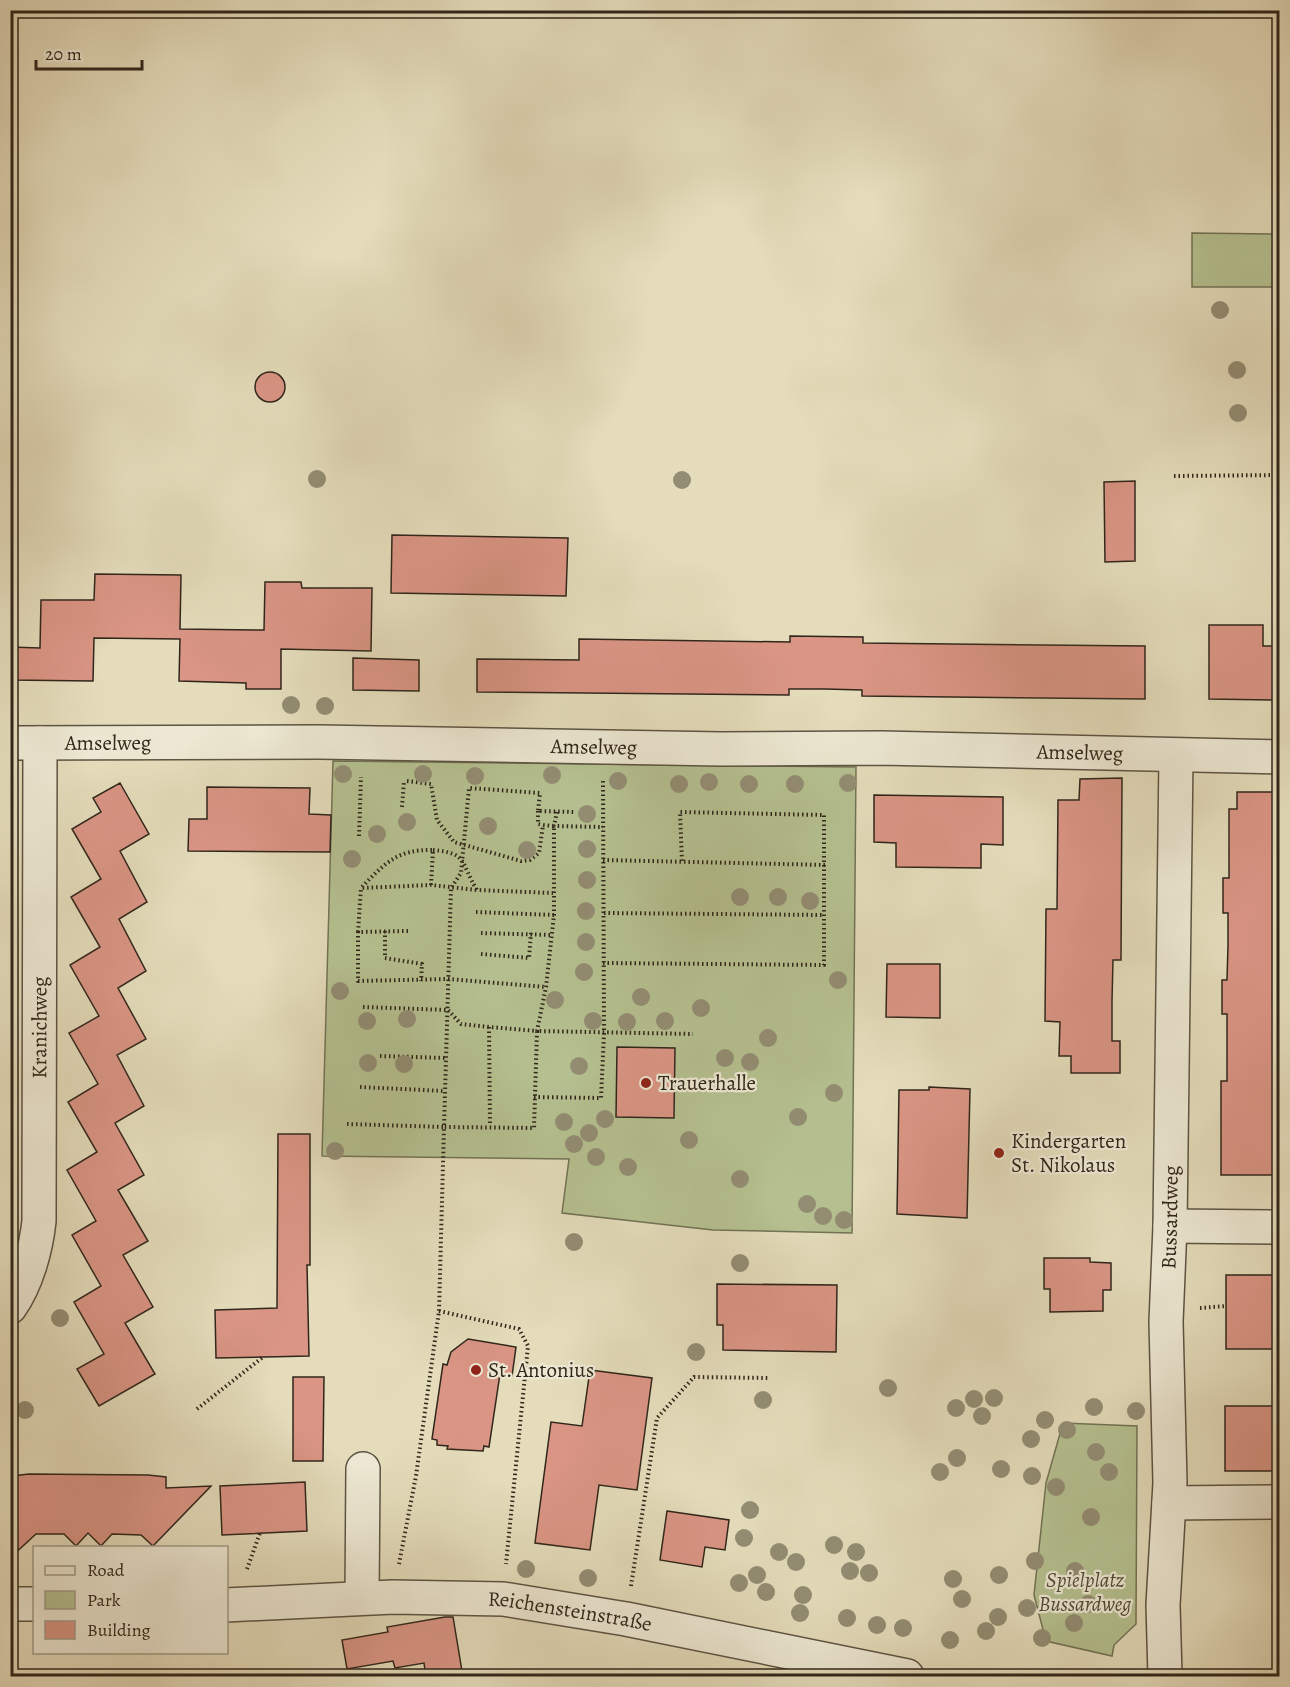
<svg xmlns="http://www.w3.org/2000/svg" width="1290" height="1687" font-family="Alegreya,serif">
	<rect width="100%" height="100%" fill="#e4dcbb"/>
	<filter id="stains"><feTurbulence type="fractalNoise" baseFrequency=".00333" numOctaves="4"/><feColorMatrix values="0 0 0 0 .2 0 0 0 0 .09 0 0 0 0 .02 0 0 0 .5 -.17"/></filter>
	<radialGradient id="worn" r=".72"><stop offset=".6" stop-color="#630" stop-opacity="0"/><stop offset="1" stop-color="#630" stop-opacity=".3"/></radialGradient>
	<path fill="#b5c090" stroke="#727356" stroke-width="1.5" d="M 1192,233 L 1279,234 L 1279,287 L 1192,287 Z
		M 333,761 L 856,767 L 852,1233 L 713,1230 L 562,1213 L 569,1159 L 322,1156 Z
		M 1063,1423 L 1137,1426 L 1136,1624 L 1114,1645 L 1112,1656 L 1046,1641 L 1034,1595 L 1046,1483 Z"/>
	<path fill="#da9585" stroke="#30261b" stroke-width="1.5" d="M255 387a15 15 0 1 1 30 0a15 15 0 1 1-30 0Z
		M 1135,481 L 1135,561 L 1105,562 L 1104,482 Z
		M 392,535 L 568,538 L 566,596 L 391,593 Z
		M 95,574 L 181,575 L 180,629 L 264,630 L 265,582 L 301,582 L 302,588 L 372,588 L 371,651 L 281,649 L 281,689 L 246,689 L 246,683 L 179,681 L 180,639 L 94,638 L 93,681 L 10,680 L 10,647 L 40,648 L 41,600 L 94,600 Z
		M 1209,625 L 1263,625 L 1263,646 L 1280,646 L 1280,700 L 1209,699 Z
		M 790,636 L 863,637 L 863,643 L 1145,646 L 1145,699 L 862,696 L 862,690 L 825,689 L 789,689 L 789,695 L 477,692 L 477,659 L 579,660 L 579,639 L 790,642 Z
		M 353,658 L 419,660 L 419,691 L 353,690 Z
		M 1122,778 L 1121,960 L 1113,960 L 1112,1001 L 1112,1041 L 1120,1041 L 1120,1073 L 1071,1073 L 1071,1056 L 1059,1056 L 1060,1022 L 1045,1021 L 1046,909 L 1057,909 L 1058,800 L 1079,800 L 1080,779 Z
		M 120,783 L 149,834 L 120,851 L 147,902 L 119,919 L 146,971 L 118,988 L 146,1039 L 117,1055 L 144,1106 L 115,1123 L 144,1175 L 118,1190 L 148,1241 L 123,1255 L 153,1307 L 125,1323 L 155,1374 L 99,1406 L 77,1369 L 104,1354 L 74,1302 L 101,1286 L 72,1235 L 96,1221 L 67,1170 L 97,1152 L 68,1102 L 98,1084 L 69,1033 L 99,1016 L 70,965 L 100,947 L 71,897 L 101,879 L 72,829 L 101,812 L 93,798 Z
		M 207,787 L 310,788 L 309,814 L 331,815 L 330,852 L 188,851 L 189,819 L 207,819 Z
		M 1237,792 L 1278,792 L 1280,1175 L 1221,1175 L 1221,1081 L 1227,1081 L 1227,1014 L 1222,1014 L 1222,980 L 1227,980 L 1228,946 L 1228,913 L 1223,913 L 1223,878 L 1229,878 L 1229,809 L 1237,809 Z
		M 874,795 L 1003,797 L 1003,845 L 981,844 L 981,868 L 896,867 L 896,843 L 874,842 Z
		M 887,964 L 940,964 L 940,1018 L 886,1017 Z
		M 617,1047 L 675,1048 L 674,1118 L 616,1117 Z
		M 929,1087 L 970,1089 L 967,1218 L 897,1214 L 899,1090 L 929,1090 Z
		M 278,1134 L 310,1134 L 310,1265 L 307,1265 L 309,1356 L 216,1358 L 215,1310 L 277,1308 Z
		M 1044,1258 L 1090,1258 L 1090,1262 L 1111,1263 L 1111,1290 L 1103,1290 L 1103,1311 L 1050,1312 L 1050,1289 L 1044,1289 Z
		M 1226,1275 L 1280,1275 L 1279,1349 L 1226,1349 Z
		M 717,1284 L 837,1285 L 836,1352 L 723,1350 L 723,1325 L 717,1325 Z
		M 468,1339 L 516,1347 L 512,1376 L 500,1374 L 489,1447 L 484,1446 L 483,1451 L 447,1449 L 448,1446 L 437,1445 L 437,1440 L 432,1439 L 443,1364 L 447,1365 L 451,1352 Z
		M 590,1370 L 652,1378 L 637,1490 L 599,1485 L 590,1550 L 535,1543 L 551,1422 L 582,1426 Z
		M 293,1377 L 324,1377 L 323,1461 L 293,1461 Z
		M 1225,1406 L 1280,1406 L 1280,1471 L 1225,1471 Z
		M 29,1474 L 148,1475 L 166,1477 L 166,1488 L 211,1486 L 153,1546 L 141,1535 L 112,1534 L 101,1546 L 88,1533 L 76,1546 L 64,1534 L 36,1534 L 11,1557 L 12,1476 Z
		M 305,1482 L 307,1531 L 222,1535 L 220,1486 Z
		M 667,1511 L 729,1520 L 725,1550 L 705,1547 L 702,1567 L 660,1560 Z
		M 445,1617 L 453,1617 L 463,1677 L 426,1677 L 424,1663 L 395,1668 L 393,1661 L 347,1669 L 342,1640 L 388,1632 L 387,1627 Z"/>
	<g fill="none" stroke-linecap="round" stroke-linejoin="round">
		<g stroke="#5d5443" stroke-width="36">
			<g id="minor">
				<path id="s1" d="M 10,743 L 319,742 L 721,749 L 881,748 L 1280,757"/>
				<path d="M 1170,1226 L 1280,1227"/>
				<path id="s2" d="M 10,1307 C 27,1283 36,1249 39,1221 L 40,743"/>
				<path d="M 1169,1503 L 1280,1502"/>
				<path d="M 362,1598 L 363,1469"/>
				<path d="M 10,1604 L 34,1604"/>
				<path id="s3" d="M 226,1605 L 393,1597 L 503,1599 L 626,1619 L 907,1676"/>
				<path id="s4" d="M 1165,1676 L 1163,1605 L 1170,1483 L 1166,1322 L 1170,1226 L 1176,757"/>
			</g>
		</g>
		<path stroke="#30261b" stroke-width="4" stroke-dasharray="1.5 3" stroke-linecap="butt" d="M 1174,476 L 1280,475
			M 407,781 L 431,784 L 437,820 L 454,842 L 521,861 L 530,860 L 539,853 L 543,825 L 554,826 L 554,915 L 546,987 L 537,1031 L 489,1027 L 490,1126
			M 402,807 L 404,781
			M 538,811 L 538,824 L 543,825
			M 557,812 L 554,826 L 603,827
			M 359,836 L 361,777
			M 433,850 C 469,853 460,863 477,890 L 553,893
			M 603,860 L 826,865
			M 431,885 L 433,850 C 397,849 384,864 361,888 L 431,885 L 477,890
			M 476,912 L 554,915
			M 604,913 L 824,915
			M 385,931 L 385,958 L 422,964 L 421,981
			M 408,931 L 358,932 L 358,981 L 448,979 L 546,987
			M 358,932 L 361,888
			M 481,933 L 552,935
			M 481,954 L 529,958 L 531,933
			M 603,963 L 824,965 L 824,815 L 680,812 L 682,862
			M 363,1007 L 448,1010 L 461,1024 L 489,1027
			M 380,1056 L 446,1058
			M 360,1087 L 445,1091
			M 534,1097 L 601,1098 L 604,1034 L 603,781
			M 347,1124 L 444,1127 L 451,888 L 461,873 L 469,788 L 540,793 L 538,811 L 575,812
			M 1200,1308 L 1226,1306
			M 439,1311 L 519,1329 L 528,1346 L 506,1564
			M 197,1409 L 263,1357
			M 399,1564 L 416,1476 L 439,1311 L 444,1127 L 534,1128 L 537,1031 L 693,1034
			M 247,1569 L 260,1533
			M 631,1586 L 657,1418 L 694,1377 L 768,1378"/>
		<use href="#minor" stroke="#ede8d3" stroke-width="33"/>
	</g>
	<g fill="#938d73">
		<circle cx="1220" cy="310" r="9"/>
		<circle cx="1237" cy="370" r="9"/>
		<circle cx="1238" cy="413" r="9"/>
		<circle cx="317" cy="479" r="9"/>
		<circle cx="682" cy="480" r="9"/>
		<circle cx="291" cy="705" r="9"/>
		<circle cx="325" cy="706" r="9"/>
		<circle cx="343" cy="774" r="9"/>
		<circle cx="423" cy="774" r="9"/>
		<circle cx="552" cy="775" r="9"/>
		<circle cx="475" cy="776" r="9"/>
		<circle cx="618" cy="781" r="9"/>
		<circle cx="709" cy="782" r="9"/>
		<circle cx="848" cy="783" r="9"/>
		<circle cx="679" cy="784" r="9"/>
		<circle cx="749" cy="784" r="9"/>
		<circle cx="795" cy="784" r="9"/>
		<circle cx="587" cy="814" r="9"/>
		<circle cx="407" cy="822" r="9"/>
		<circle cx="488" cy="826" r="9"/>
		<circle cx="377" cy="834" r="9"/>
		<circle cx="587" cy="849" r="9"/>
		<circle cx="527" cy="850" r="9"/>
		<circle cx="352" cy="859" r="9"/>
		<circle cx="587" cy="880" r="9"/>
		<circle cx="740" cy="897" r="9"/>
		<circle cx="778" cy="897" r="9"/>
		<circle cx="810" cy="901" r="9"/>
		<circle cx="586" cy="911" r="9"/>
		<circle cx="586" cy="942" r="9"/>
		<circle cx="584" cy="972" r="9"/>
		<circle cx="838" cy="980" r="9"/>
		<circle cx="340" cy="991" r="9"/>
		<circle cx="641" cy="997" r="9"/>
		<circle cx="555" cy="1000" r="9"/>
		<circle cx="701" cy="1008" r="9"/>
		<circle cx="407" cy="1019" r="9"/>
		<circle cx="367" cy="1021" r="9"/>
		<circle cx="593" cy="1021" r="9"/>
		<circle cx="665" cy="1021" r="9"/>
		<circle cx="627" cy="1022" r="9"/>
		<circle cx="768" cy="1038" r="9"/>
		<circle cx="725" cy="1058" r="9"/>
		<circle cx="750" cy="1062" r="9"/>
		<circle cx="368" cy="1063" r="9"/>
		<circle cx="404" cy="1064" r="9"/>
		<circle cx="579" cy="1066" r="9"/>
		<circle cx="834" cy="1093" r="9"/>
		<circle cx="798" cy="1117" r="9"/>
		<circle cx="605" cy="1119" r="9"/>
		<circle cx="564" cy="1122" r="9"/>
		<circle cx="589" cy="1133" r="9"/>
		<circle cx="689" cy="1140" r="9"/>
		<circle cx="574" cy="1144" r="9"/>
		<circle cx="335" cy="1151" r="9"/>
		<circle cx="596" cy="1157" r="9"/>
		<circle cx="628" cy="1167" r="9"/>
		<circle cx="740" cy="1179" r="9"/>
		<circle cx="807" cy="1204" r="9"/>
		<circle cx="823" cy="1216" r="9"/>
		<circle cx="844" cy="1220" r="9"/>
		<circle cx="574" cy="1242" r="9"/>
		<circle cx="740" cy="1263" r="9"/>
		<circle cx="60" cy="1318" r="9"/>
		<circle cx="696" cy="1352" r="9"/>
		<circle cx="888" cy="1388" r="9"/>
		<circle cx="994" cy="1398" r="9"/>
		<circle cx="974" cy="1399" r="9"/>
		<circle cx="763" cy="1400" r="9"/>
		<circle cx="1094" cy="1407" r="9"/>
		<circle cx="956" cy="1408" r="9"/>
		<circle cx="25" cy="1410" r="9"/>
		<circle cx="1136" cy="1411" r="9"/>
		<circle cx="982" cy="1416" r="9"/>
		<circle cx="1045" cy="1420" r="9"/>
		<circle cx="1067" cy="1430" r="9"/>
		<circle cx="1031" cy="1439" r="9"/>
		<circle cx="1096" cy="1452" r="9"/>
		<circle cx="957" cy="1458" r="9"/>
		<circle cx="1001" cy="1469" r="9"/>
		<circle cx="940" cy="1472" r="9"/>
		<circle cx="1109" cy="1472" r="9"/>
		<circle cx="1032" cy="1476" r="9"/>
		<circle cx="1056" cy="1487" r="9"/>
		<circle cx="750" cy="1510" r="9"/>
		<circle cx="1091" cy="1517" r="9"/>
		<circle cx="744" cy="1538" r="9"/>
		<circle cx="834" cy="1545" r="9"/>
		<circle cx="779" cy="1552" r="9"/>
		<circle cx="856" cy="1552" r="9"/>
		<circle cx="1035" cy="1561" r="9"/>
		<circle cx="796" cy="1562" r="9"/>
		<circle cx="526" cy="1569" r="9"/>
		<circle cx="850" cy="1571" r="9"/>
		<circle cx="1075" cy="1571" r="9"/>
		<circle cx="869" cy="1573" r="9"/>
		<circle cx="757" cy="1575" r="9"/>
		<circle cx="999" cy="1575" r="9"/>
		<circle cx="588" cy="1578" r="9"/>
		<circle cx="953" cy="1579" r="9"/>
		<circle cx="739" cy="1583" r="9"/>
		<circle cx="766" cy="1592" r="9"/>
		<circle cx="803" cy="1595" r="9"/>
		<circle cx="962" cy="1599" r="9"/>
		<circle cx="1088" cy="1604" r="9"/>
		<circle cx="1027" cy="1608" r="9"/>
		<circle cx="800" cy="1613" r="9"/>
		<circle cx="998" cy="1617" r="9"/>
		<circle cx="847" cy="1618" r="9"/>
		<circle cx="1074" cy="1623" r="9"/>
		<circle cx="877" cy="1625" r="9"/>
		<circle cx="903" cy="1628" r="9"/>
		<circle cx="986" cy="1631" r="9"/>
		<circle cx="1042" cy="1638" r="9"/>
		<circle cx="950" cy="1640" r="9"/>
	</g>
	<g fill="#8f2418" stroke="#ede8d3" stroke-width="2">
		<circle cx="646" cy="1083" r="6"/>
		<circle cx="999" cy="1153" r="6"/>
		<circle cx="476" cy="1370" r="6"/>
	</g>
	<g text-anchor="middle" dominant-baseline="central" stroke-width="4.5" stroke-linejoin="round" paint-order="stroke">
		<g font-size="21" fill="#30261b" stroke="#ede8d3">
			<text stroke="none"><textPath href="#s1" startOffset="98">Amselweg</textPath></text>
			<text stroke="none"><textPath href="#s1" startOffset="584">Amselweg</textPath></text>
			<text stroke="none"><textPath href="#s1" startOffset="1070">Amselweg</textPath></text>
			<text stroke="none"><textPath href="#s2" startOffset="285">Kranichweg</textPath></text>
			<text stroke="none"><textPath href="#s4" startOffset="459">Bussardweg</textPath></text>
			<text stroke="none"><textPath href="#s3" startOffset="345">Reichensteinstraße</textPath></text>
		</g>
		<g font-size="21" fill="#30261b" stroke="#ede8d3" text-anchor="start">
			<text x="658" y="1083">Trauerhalle</text>
			<text x="1011" y="1141">Kindergarten<tspan x="1011" dy="24">St. Nikolaus</tspan></text>
			<text x="488" y="1370">St. Antonius</text>
		</g>
		<g font-size="21" font-style="italic" fill="#514c38" stroke="#ede8d3">
			<text x="1085" y="1580">Spielplatz<tspan x="1085" dy="24">Bussardweg</tspan></text>
		</g>
	</g>
	<rect width="1290" height="1687" fill="none" stroke="#e4dcbb" stroke-width="36"/>
	<rect x="12" y="12" width="1266" height="1663" fill="none" stroke="#30261b" stroke-width="3"/>
	<rect x="18" y="18" width="1254" height="1651" fill="none" stroke="#30261b" stroke-width="1.5"/>
	<rect x="33" y="1546" width="195" height="108" fill="#ede8d3" stroke="#a19a89" stroke-width="1.5"/>
	<rect x="45" y="1566" width="30" height="9" fill="#ede8d3" stroke="#a19a89" stroke-width="1.5"/>
	<text x="87" y="1576" font-size="18" fill="#30261b">Road</text>
	<rect x="45" y="1591" width="30" height="18" fill="#b5c090" stroke="#a19a89" stroke-width="1.5"/>
	<text x="87" y="1606" font-size="18" fill="#30261b">Park</text>
	<rect x="45" y="1621" width="30" height="18" fill="#da9585" stroke="#a19a89" stroke-width="1.5"/>
	<text x="87" y="1636" font-size="18" fill="#30261b">Building</text>
	<path d="M36 60v9h106v-9" fill="none" stroke="#30261b" stroke-width="3"/>
	<text x="45" y="60" font-size="18" fill="#30261b" stroke="#ede8d3" stroke-width="4.5" paint-order="stroke">20 m</text>
	<rect width="100%" height="100%" filter="url(#stains)"/>
	<rect width="100%" height="100%" fill="url(#worn)"/>
</svg>
